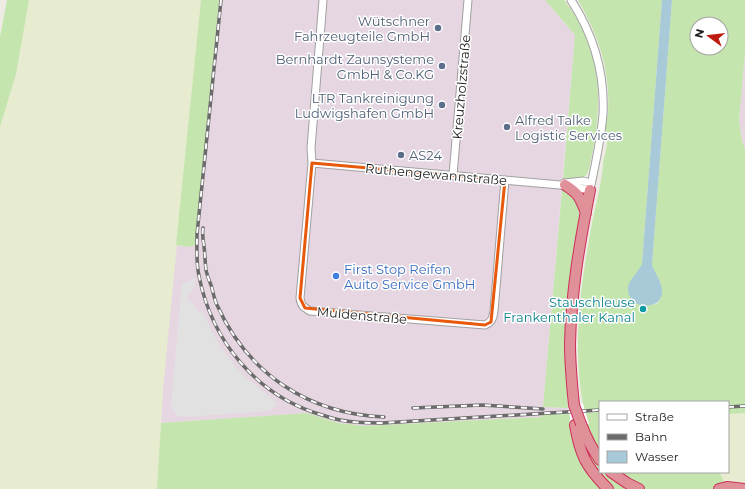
<svg xmlns="http://www.w3.org/2000/svg" width="745" height="489" font-family="Montserrat,sans-serif">
	<rect width="100%" height="100%" fill="#eeebe4"/>
	<path fill="#e6d6e2" d="M 219,0 L 545,0 L 575,35 L 543,407 L 600,409 L 600,412 L 543,415 L 542,417 L 364,426 L 338,423 L 307,413 L 161,423 L 163,388 L 176,245 L 190,247 L 195,245 Z
		M 745,53 L 745,149 L 742,141 L 739,121 Z"/>
	<path fill="#e7ebd0" d="M 29,0 L 201,0 L 163,388 L 157,489 L 0,489 L 0,127 L 16,74 Z
		M 745,413 L 745,489 L 727,487 L 719,472 L 728,472 L 728,414 Z"/>
	<path fill="#c4e5ad" fill-rule="evenodd" d="M 7,0 L 29,0 L 16,74 L 0,127 L 0,37 Z
		M 201,0 L 219,0 L 195,245 L 190,247 L 176,245 Z
		M 545,0 L 564,0 C 579,18 588,41 594,63 C 601,94 598,124 592,155 C 590,161 590,170 586,175 C 580,181 570,180 563,180 L 575,35 Z
		M 578,0 L 662,0 L 642,264 L 640,269 L 631,280 L 650,305 L 657,304 L 661,298 L 661,283 L 653,269 L 652,265 L 672,0 L 745,0 L 745,53 L 739,121 L 742,141 L 745,149 L 745,405 L 728,405 L 728,402 L 600,402 L 600,409 L 584,409 C 571,347 581,284 592,223 C 596,204 601,185 603,166 C 603,158 607,150 607,142 C 607,140 606,138 605,136 C 605,128 607,120 608,112 C 609,99 608,86 606,73 C 602,47 591,23 578,0 ZM 697,24 L 721,24 L 721,48 L 697,48 Z
		M 562,190 L 570,191 L 580,208 L 575,244 L 568,300 L 568,393 L 567,393 L 568,408 L 543,407 Z
		M 728,408 L 745,408 L 745,413 L 728,414 Z
		M 600,412 L 600,472 L 719,472 L 727,487 L 745,489 L 157,489 L 161,423 L 307,413 L 338,423 L 364,426 L 542,417 L 542,415 Z"/>
	<path fill="#e1e1e1" d="M 194,277 L 196,280 L 194,282 L 196,284 L 194,286 L 195,288 L 186,296 L 199,312 L 202,311 L 213,334 L 219,345 L 235,366 L 243,375 L 255,385 L 277,403 L 270,411 L 183,417 L 177,415 L 173,411 L 171,405 L 182,282 L 188,283 Z"/>
	<path fill="#a7c9d8" d="M 662,0 L 672,0 L 652,265 C 655,274 662,281 662,291 C 663,312 627,310 628,288 C 629,279 638,273 642,264 Z"/>
	<path fill="#fff" d="M 583,404 L 589,424 L 571,425 L 568,405 Z"/>
	<g fill="none" stroke-linecap="round" stroke-linejoin="round">
		<g stroke="#a1a1a1" stroke-width="9">
			<path id="minor" d="M 323,0 L 311,148 L 312,163 L 300,298 C 301,305 303,307 310,311 L 485,325 C 492,322 493,318 494,311 L 505,180
				M 312,163 L 560,185 L 590,190 C 595,165 601,140 603,114 C 605,73 593,34 571,0
				M 453,175 L 468,0
				M 564,183 L 583,181 L 591,183"/>
		</g>
		<g stroke="#cc3059" stroke-width="12">
			<path id="highway" d="M 565,185 C 579,194 580,197 586,213
				M 574,405 C 572,385 570,364 570,344 C 571,292 580,241 590,190
				M 581,424 C 586,437 592,449 600,460
				M 575,425 C 580,455 586,467 608,489
				M 611,472 L 627,483 L 639,489
				M 719,489 L 727,487 L 745,489"/>
		</g>
		<use href="#minor" stroke="#fff" stroke-width="7"/>
		<use href="#highway" stroke="#e09099" stroke-width="10"/>
		<g stroke="#6b6b6b" stroke-width="3.5">
			<path id="rail" d="M 221,0 L 197,234 C 197,248 196,263 199,276 C 212,342 257,396 322,415 C 328,417 334,419 340,420 C 354,423 368,423 382,423 L 600,410
				M 203,228 C 202,234 203,240 204,246 C 205,254 205,262 206,270 C 207,275 209,280 211,285 C 213,291 214,299 217,305 C 248,374 309,414 384,417
				M 728,407 L 745,406
				M 413,408 L 482,405 L 543,409"/>
		</g>
		<use href="#rail" stroke="#fff" stroke-width="2" stroke-dasharray="6" stroke-linecap="butt"/>
		<g stroke="#cc3059" stroke-width="12" stroke-linecap="butt">
			<path id="highway-bridge" d="M 574,405 L 581,424"/>
		</g>
		<use href="#highway-bridge" stroke="#e09099" stroke-width="10"/>
	</g>
	<path fill="none" stroke="#e8590c" stroke-width="3" stroke-linejoin="round" d="M 312,163 L 505,180 L 491,322 L 485,325 L 305,308 L 300,298 Z"/>
	<g fill="#5c6f8a" stroke="#fff" stroke-width="1.5">
		<circle cx="438" cy="28" r="4"/>
		<circle cx="442" cy="66" r="4"/>
		<circle cx="442" cy="105" r="4"/>
		<circle cx="507" cy="127" r="4"/>
		<circle cx="401" cy="155" r="4"/>
	</g>
	<circle fill="#3f7fe0" stroke="#fff" stroke-width="1.5" cx="336" cy="276" r="4"/>
	<circle fill="#0f9aa8" stroke="#fff" stroke-width="1.5" cx="643" cy="309" r="4"/>
	<g text-anchor="middle" dominant-baseline="central" stroke-width="3" stroke-linejoin="round" paint-order="stroke">
		<g font-size="13" fill="#4e5e75" stroke="#fff" text-anchor="end">
			<text x="430" y="21">Wütschner<tspan x="430" dy="15">Fahrzeugteile GmbH</tspan></text>
			<text x="434" y="59">Bernhardt Zaunsysteme<tspan x="434" dy="15">GmbH &amp; Co.KG</tspan></text>
			<text x="434" y="98">LTR Tankreinigung<tspan x="434" dy="15">Ludwigshafen GmbH</tspan></text>
			<text x="515" y="120" text-anchor="start">Alfred Talke<tspan x="515" dy="15">Logistic Services</tspan></text>
			<text x="409" y="155" text-anchor="start">AS24</text>
		</g>
		<g font-size="13" fill="#1d1d1d" stroke="#fff">
			<text transform="translate(461 87) rotate(-85)">Kreuzholzstraße</text>
			<text transform="translate(436 174) rotate(5)">Ruthengewannstraße</text>
			<text transform="translate(362 315) rotate(5)">Muldenstraße</text>
		</g>
		<g font-size="13" fill="#366cbe" stroke="#fff" text-anchor="start">
			<text x="344" y="269">First Stop Reifen<tspan x="344" dy="15">Auito Service GmbH</tspan></text>
		</g>
		<g font-size="13" fill="#0d838f" stroke="#fff" text-anchor="end">
			<text x="635" y="302">Stauschleuse<tspan x="635" dy="15">Frankenthaler Kanal</tspan></text>
		</g>
	</g>
	<rect x="599" y="401" width="130" height="72" fill="#ffffff" stroke="#a5a5a5"/>
	<rect x="607" y="414" width="20" height="6" fill="#ffffff" stroke="#a5a5a5"/>
	<text x="635" y="421" font-size="12" fill="#1d1d1d">Straße</text>
	<rect x="607" y="434" width="20" height="6" fill="#6b6b6b" stroke="#a5a5a5"/>
	<text x="635" y="441" font-size="12" fill="#1d1d1d">Bahn</text>
	<rect x="607" y="451" width="20" height="12" fill="#a7c9d8" stroke="#a5a5a5"/>
	<text x="635" y="461" font-size="12" fill="#1d1d1d">Wasser</text>
	<g transform="translate(709 36) rotate(285)"><circle r="19" fill="#ffffff" stroke="#a5a5a5"/>
	<path d="M0-3L7 15L0 10L-7 15Z" fill="#bd1b0e"/>
	<text y="-6" font-size="11" font-weight="bold" text-anchor="middle" fill="#1d1d1d">N</text>
	</g>
</svg>
